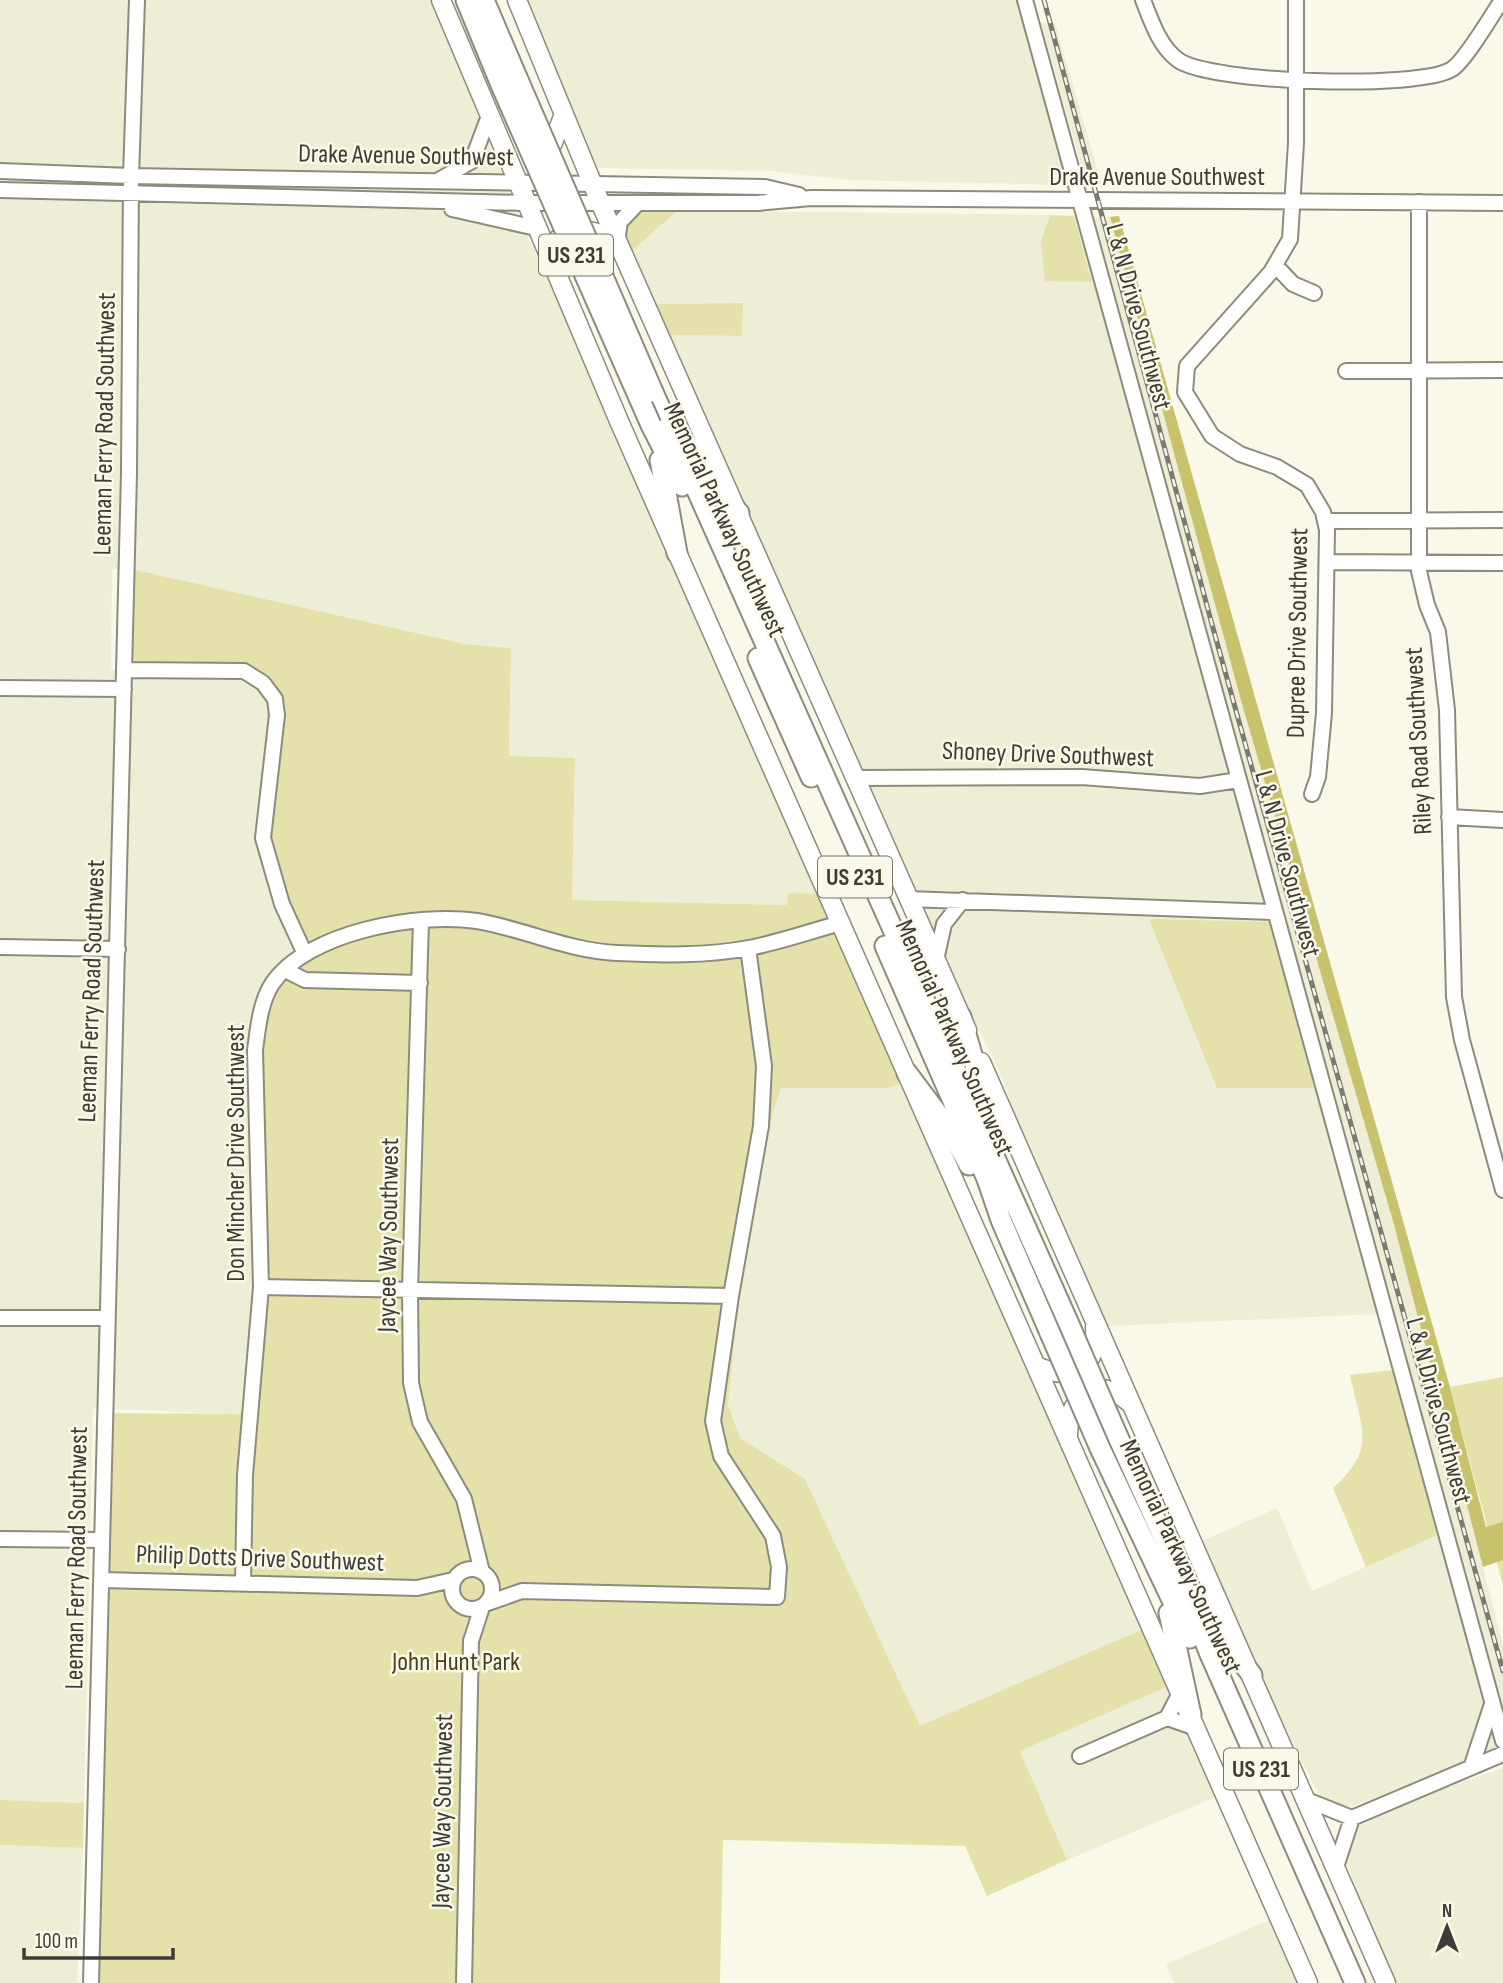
<svg xmlns="http://www.w3.org/2000/svg" width="1503" height="1983" font-family="'Sofia Sans Condensed',sans-serif">
	<rect width="100%" height="100%" fill="#faf9e9"/>
	<path fill="#eeedd5" d="M 0,0 L 431,0 L 527,236 L 568,321 L 606,417 L 818,894 L 788,893 L 787,905 L 572,900 L 575,758 L 509,756 L 511,648 L 465,644 L 127,568 L 112,569 L 111,670 L 244,671 L 275,699 L 304,952 L 261,1287 L 250,1415 L 93,1408 L 84,1803 L 0,1800 Z
		M 525,0 L 1016,0 L 1067,185 L 850,180 L 772,171 L 598,168 L 592,162 Z
		M 1055,22 L 1100,179 L 1101,184 L 1090,184 L 1085,179 L 1041,23 Z
		M 678,210 L 1050,215 L 1041,241 L 1092,282 L 1074,216 L 1110,217 L 1242,704 L 1393,1221 L 1437,1386 L 1503,1645 L 1503,1748 L 1356,1805 L 1341,1806 L 1322,1801 L 1264,1686 L 1202,1541 L 1277,1508 L 1312,1591 L 1437,1535 L 1378,1314 L 1106,1326 L 1032,1166 L 1003,1080 L 922,911 L 669,335 L 742,336 L 708,303 L 654,304 L 632,251 Z
		M 901,1082 L 1020,1355 L 1146,1628 L 920,1727 L 805,1479 L 740,1438 L 728,1405 L 737,1315 L 769,1125 L 781,1087 L 888,1088 Z
		M 1171,1685 L 1218,1796 L 1067,1860 L 1020,1751 Z
		M 1503,1768 L 1503,1983 L 1394,1983 L 1363,1911 L 1344,1853 L 1344,1842 L 1358,1827 L 1395,1806 Z
		M 0,1845 L 83,1848 L 77,1983 L 0,1983 Z
		M 1272,1919 L 1297,1983 L 1174,1983 L 1166,1964 Z"/>
	<path fill="#e5e1aa" d="M 640,210 L 678,210 L 632,251 L 625,237 L 627,219 Z
		M 1050,215 L 1074,216 L 1092,282 L 1045,281 L 1041,241 Z
		M 743,303 L 742,336 L 669,335 L 654,304 Z
		M 127,568 L 465,644 L 511,648 L 509,756 L 575,758 L 572,900 L 787,905 L 788,893 L 828,894 L 910,1079 L 888,1088 L 781,1088 L 769,1125 L 737,1315 L 728,1405 L 740,1438 L 805,1479 L 920,1726 L 1146,1628 L 1171,1685 L 1020,1751 L 1067,1860 L 987,1896 L 965,1846 L 723,1840 L 720,1983 L 92,1983 L 104,1413 L 250,1414 L 261,1287 L 255,1050 L 272,985 L 304,952 L 263,838 L 275,699 L 244,671 L 125,670 Z
		M 1149,919 L 1269,922 L 1314,1088 L 1217,1088 Z
		M 1392,1370 L 1437,1535 L 1366,1567 L 1333,1488 C 1378,1447 1361,1429 1350,1375 Z
		M 1503,1377 L 1503,1585 L 1450,1387 Z
		M 0,1800 L 84,1803 L 83,1848 L 0,1845 Z"/>
	<path fill="#c9c26c" d="M 1119,216 L 1450,1387 L 1486,1527 L 1503,1522 L 1503,1560 L 1483,1567 L 1393,1221 L 1242,704 L 1110,217 Z"/>
	<g fill="none" stroke-linecap="round" stroke-linejoin="round">
		<g stroke="#8c8b7d" stroke-width="18">
			<path id="minor" d="M 1025,0 L 1503,1741
				M 1143,0 C 1151,20 1159,46 1178,60 C 1209,83 1420,90 1452,69 C 1465,61 1492,15 1502,0
				M 1296,0 L 1296,143 L 1290,239 L 1271,272 L 1187,366 L 1185,392 L 1212,436 L 1240,454 L 1277,467 L 1307,485 L 1323,512 L 1327,530 L 1324,713 L 1318,777 L 1312,794
				M 0,171 L 131,176 L 765,187 L 799,195
				M 439,180 L 472,161 L 489,116
				M 0,190 L 525,203 L 757,203 L 811,198 L 1503,203
				M 1419,202 L 1419,571 L 1427,605 L 1438,632 L 1447,710 L 1454,997 L 1462,1040 L 1503,1190
				M 452,209 L 536,228
				M 617,241 L 620,222 L 638,203
				M 1275,265 L 1293,284 L 1314,293
				M 1346,371 L 1503,370
				M 1325,521 L 1503,520
				M 1327,562 L 1503,563
				M 125,670 L 244,671 L 263,683 L 275,699 L 277,715 L 263,838 L 282,904 L 304,952
				M 0,688 L 124,689
				M 856,778 L 1082,777 L 1200,786 L 1238,780
				M 1449,817 L 1503,820
				M 908,899 L 1273,912
				M 421,921 L 410,1290 L 411,1383 L 420,1422 L 464,1499 L 482,1572
				M 0,947 L 118,949
				M 936,960 L 944,924 L 963,900
				M 285,970 L 305,980 L 420,983
				M 261,1287 L 731,1296 L 761,1126 L 764,1066 L 748,948
				M 0,1318 L 107,1318
				M 0,1539 L 102,1540
				M452 1589a20 20 0 1 1 40 0a20 20 0 1 1-40 0Z
				M 102,1580 L 417,1588 L 453,1580
				M 243,1583 L 245,1475 L 261,1287 L 255,1050 C 258,1028 260,1003 272,984 C 307,932 418,912 477,921 C 524,929 569,951 617,953 C 660,955 706,956 749,948 C 780,942 811,931 841,923
				M 488,1603 L 522,1591 L 777,1597 L 779,1567 L 773,1536 L 721,1456 L 713,1421 L 731,1296
				M 1180,1693 L 1167,1718 L 1196,1728
				M 1080,1756 L 1167,1718
				M 1472,1765 L 1492,1704
				M 1307,1800 L 1352,1818 L 1503,1754
				M 1336,1867 L 1352,1818
				M 91,1983 L 129,473 L 131,176 L 137,0
				M 464,1983 L 471,1641 L 482,1607"/>
		</g>
		<g stroke="#8c8b7d" stroke-width="21">
			<path id="major" d="M 441,0 L 619,421 L 1308,1983
				M 517,0 L 600,202 L 967,1030
				M 535,154 L 552,145 L 564,114
				M 550,260 L 556,241 C 574,224 598,231 617,241
				M 981,1062 L 1386,1983
				M 1036,1366 C 1073,1382 1098,1369 1095,1327
				M 1068,1435 C 1069,1394 1095,1373 1130,1403"/>
		</g>
		<g stroke="#8c8b7d" stroke-width="23">
			<path id="highway" d="M 466,0 L 501,85
				M 484,0 L 516,75
				M 653,392 L 1069,1324
				M 651,425 L 682,486
				M 687,444 L 711,481 L 739,513
				M 660,460 L 677,553
				M 758,658 L 811,777
				M 885,946 L 987,1179 L 1001,1220 L 1050,1333
				M 961,1017 L 995,1134
				M 907,1073 L 952,1133 L 969,1165
				M 1118,1437 L 1171,1554 L 1209,1652 L 1355,1983
				M 1099,1446 L 1190,1638
				M 1196,1595 L 1223,1638 L 1252,1675
				M 1169,1613 L 1191,1715"/>
		</g>
		<use href="#minor" stroke="#fff" stroke-width="14"/>
		<use href="#major" stroke="#fff" stroke-width="18"/>
		<use href="#highway" stroke="#fff" stroke-width="19"/>
		<g stroke="#7b7a71" stroke-width="5">
			<path id="rail" d="M 1044,0 L 1213,628 L 1503,1671"/>
		</g>
		<use href="#rail" stroke="#faf9e9" stroke-width="2.5" stroke-dasharray="8" stroke-linecap="butt"/>
		<g stroke="#8c8b7d" stroke-width="23" stroke-linecap="butt">
			<path id="highway-bridge" d="M 516,75 L 653,392
				M 501,85 L 651,425
				M 1069,1324 L 1118,1437
				M 1050,1333 L 1099,1446"/>
		</g>
		<use href="#highway-bridge" stroke="#fff" stroke-width="19"/>
	</g>
	<g text-anchor="middle" dominant-baseline="central" stroke-width="5" stroke-linejoin="round" paint-order="stroke">
		<g fill="#faf9e9" stroke="#76756c" stroke-width="2">
			<rect x="539" y="234.5" width="74" height="41" rx="5"/>
			<rect x="818" y="856.5" width="74" height="41" rx="5"/>
			<rect x="1224" y="1748.5" width="74" height="41" rx="5"/>
		</g>
		<g font-size="24" font-weight="bold" fill="#3d3c36">
			<text x="576" y="255">US 231</text>
			<text x="855" y="877">US 231</text>
			<text x="1261" y="1769">US 231</text>
		</g>
		<g font-size="26" fill="#3d3c36" stroke="#faf9e9">
			<text transform="translate(406 156) rotate(1)">Drake Avenue Southwest</text>
			<text x="1157" y="177">Drake Avenue Southwest</text>
			<text transform="translate(1138 317) rotate(75)">L &amp; N Drive Southwest</text>
			<text transform="translate(105 424) rotate(-89)">Leeman Ferry Road Southwest</text>
			<text transform="translate(724 520) rotate(65)">Memorial Parkway Southwest</text>
			<text transform="translate(1298 633) rotate(-89)">Dupree Drive Southwest</text>
			<text transform="translate(1419 741) rotate(-93)">Riley Road Southwest</text>
			<text transform="translate(1048 755) rotate(2)">Shoney Drive Southwest</text>
			<text transform="translate(1287 864) rotate(75)">L &amp; N Drive Southwest</text>
			<text transform="translate(92 991) rotate(-88)">Leeman Ferry Road Southwest</text>
			<text transform="translate(954 1038) rotate(66)">Memorial Parkway Southwest</text>
			<text transform="translate(236 1153) rotate(-90)">Don Mincher Drive Southwest</text>
			<text transform="translate(389 1235) rotate(-89)">Jaycee Way Southwest</text>
			<text transform="translate(1438 1411) rotate(75)">L &amp; N Drive Southwest</text>
			<text transform="translate(1180 1557) rotate(65)">Memorial Parkway Southwest</text>
			<text transform="translate(77 1558) rotate(-89)">Leeman Ferry Road Southwest</text>
			<text transform="translate(260 1559) rotate(2)">Philip Dotts Drive Southwest</text>
			<text transform="translate(443 1811) rotate(-89)">Jaycee Way Southwest</text>
		</g>
		<g font-size="26" fill="#45421d" stroke="#faf9e9">
			<text x="456" y="1662">John Hunt Park</text>
		</g>
	</g>
	<g transform="translate(1447 1927)" stroke="#faf9e9" stroke-width="5" paint-order="stroke">
	<path d="M0-5L12 26L0 18L-12 26Z" fill="#3d3c36"/>
	<text y="-10" font-size="19" font-weight="bold" text-anchor="middle" fill="#3d3c36">N</text>
	</g>
	<path d="M24 1948v10h149v-10" fill="none" stroke="#3d3c36" stroke-width="3.5"/>
	<text x="35" y="1948" font-size="21" fill="#3d3c36" stroke="#faf9e9" stroke-width="5" paint-order="stroke">100 m</text>
</svg>
